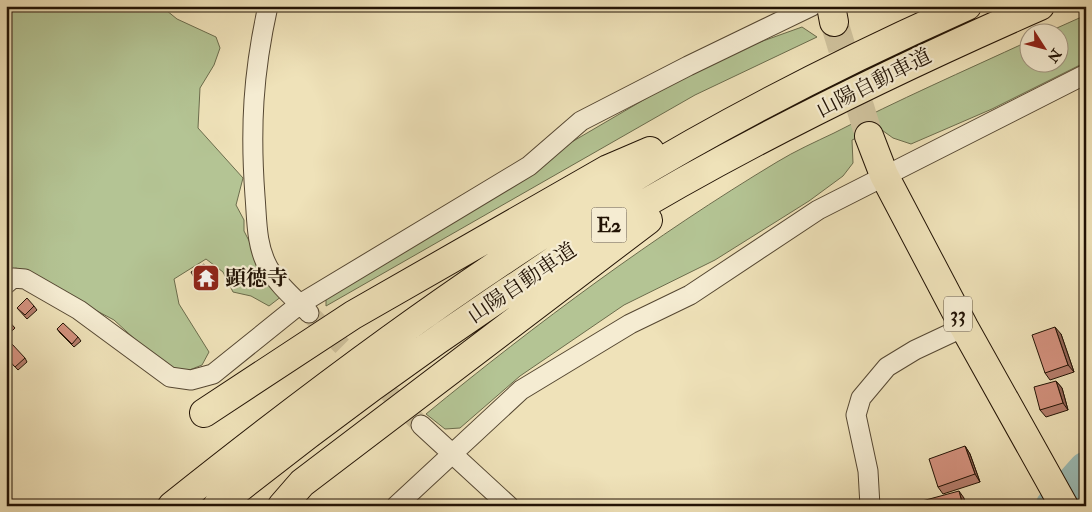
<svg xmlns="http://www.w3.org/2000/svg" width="1092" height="512" font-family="'IM FELL Double Pica','Noto Serif JP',serif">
	<rect width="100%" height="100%" fill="#efe2b9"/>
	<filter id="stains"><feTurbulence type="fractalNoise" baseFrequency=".004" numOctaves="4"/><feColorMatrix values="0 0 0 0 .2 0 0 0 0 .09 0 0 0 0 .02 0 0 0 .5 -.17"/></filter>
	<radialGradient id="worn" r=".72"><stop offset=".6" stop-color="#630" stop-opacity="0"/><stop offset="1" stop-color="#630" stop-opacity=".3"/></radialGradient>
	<path fill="#b4c494" stroke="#6b6c4c" d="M 6,6 L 161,6 L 177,19 L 216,37 L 220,48 L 214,65 L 200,88 L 198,128 L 243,178 L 236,205 L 244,220 L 244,231 L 265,272 L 282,296 L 269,306 L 251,296 L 233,292 L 223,272 L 206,259 L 174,279 L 179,304 L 209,352 L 202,365 L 182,373 L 151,354 L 114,320 L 16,268 L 6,273 Z
		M 1086,15 L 1086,62 L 992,109 L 911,144 L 893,138 L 879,128 L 852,140 L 853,163 L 843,176 L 809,201 L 715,260 L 624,305 L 520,376 L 460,428 L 445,429 L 426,414 C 537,323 654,236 777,162 C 795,151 815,142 834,133 C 898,100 964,71 1029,41 L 1030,62 L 1060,62 L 1060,32 L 1048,32 Z
		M 802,27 L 817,37 L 695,95 L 326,306 L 326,297 L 558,150 L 681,78 L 749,46 Z"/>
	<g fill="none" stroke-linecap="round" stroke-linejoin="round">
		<path stroke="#9bbcb6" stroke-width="35" d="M 1053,506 L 1086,469"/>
		<path stroke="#d0c39e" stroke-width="19" stroke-dasharray="19 9" stroke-linecap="butt" d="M 309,313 L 421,425"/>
		<path stroke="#d0c39e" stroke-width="28" stroke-dasharray="28 14" stroke-linecap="butt" d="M 834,22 L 869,136"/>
		<g stroke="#554732" stroke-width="21">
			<path id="minor" d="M 268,6 C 253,73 250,128 255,196 C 257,220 256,245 268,267 C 278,285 294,298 309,313
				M 6,284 L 13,278 L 25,279 L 79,310 L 170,377 L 191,380 L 213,374 L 300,304 L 529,166 L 581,121 L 688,66 L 812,6
				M 421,425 L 509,506
				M 396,506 L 521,390 L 630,324 L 690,295 L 818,210 L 1086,74
				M 870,506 L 868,471 L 856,415 L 861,398 L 887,367 L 915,350 L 964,327"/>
		</g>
		<g stroke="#221305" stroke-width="30">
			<path id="primary" d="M 831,6 L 834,22
				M 869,136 L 884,175 L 964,327 L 1064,506"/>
		</g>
		<g stroke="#221305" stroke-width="30">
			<path id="motorway" d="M 204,413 L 353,315 L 608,169 L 650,151
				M 172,506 C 315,392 462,282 618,187 C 730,119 848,59 967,6
				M 217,506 C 310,431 406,360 506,293 C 540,271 572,247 607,226 C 745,142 892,71 1040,6
				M 282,506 L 302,483 L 648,220"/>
		</g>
		<use href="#minor" stroke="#f5ecd2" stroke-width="19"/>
		<use href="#primary" stroke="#efe2b9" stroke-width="28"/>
		<use href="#motorway" stroke="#efe2b9" stroke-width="28"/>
	</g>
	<path fill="#b67e6d" stroke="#221305" d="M 204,264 L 214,281 L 201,288 L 198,285 Z
		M 34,306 L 37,310 L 27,319 L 17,308 Z
		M 6,318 L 15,328 L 9,334 L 6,331 Z
		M 57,329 L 78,337 L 81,341 L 74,347 L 60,333 Z
		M 1061,334 L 1074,372 L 1050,380 L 1045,373 Z
		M 6,349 L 25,358 L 27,362 L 18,370 L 6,357 Z
		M 1056,381 L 1062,388 L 1068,410 L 1046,417 L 1040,410 Z
		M 965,446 L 970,454 L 980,482 L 943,494 L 938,487 Z"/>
	<path fill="#946659" stroke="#221305" d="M 1055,327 L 1061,334 L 1074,372 L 1068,365 Z
		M 1056,381 L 1062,388 L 1068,410 L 1063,403 Z
		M 965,446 L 970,454 L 980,482 L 975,474 Z
		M 959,491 L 964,498 L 966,506 L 963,506 Z"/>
	<path fill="#d4927f" stroke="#221305" d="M 204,264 L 211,277 L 198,285 L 191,272 Z
		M 27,298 L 34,306 L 25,315 L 17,308 Z
		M 6,318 L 12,324 L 6,330 Z
		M 63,323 L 78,337 L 72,344 L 57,329 Z
		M 1055,327 L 1068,365 L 1045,373 L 1032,335 Z
		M 12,344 L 25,358 L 15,367 L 6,357 L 6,349 Z
		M 1056,381 L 1063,403 L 1040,410 L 1034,387 Z
		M 965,446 L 975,474 L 938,487 L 929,459 Z
		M 959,491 L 963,506 L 923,506 L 922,501 Z"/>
	<defs>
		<g id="temple-square" transform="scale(1.4375)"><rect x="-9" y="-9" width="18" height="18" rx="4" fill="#8f2418" stroke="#f5ecd2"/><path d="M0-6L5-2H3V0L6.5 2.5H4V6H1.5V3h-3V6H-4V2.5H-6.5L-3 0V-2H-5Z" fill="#fff"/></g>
	</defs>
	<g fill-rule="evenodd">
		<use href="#temple-square" x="206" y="278"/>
	</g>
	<g text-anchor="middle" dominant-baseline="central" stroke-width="4.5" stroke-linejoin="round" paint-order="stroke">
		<g fill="#f5ecd2" stroke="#615442" stroke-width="1">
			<rect x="591.5" y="207.5" width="35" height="35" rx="4"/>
			<rect x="944" y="296.5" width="28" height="35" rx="4"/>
		</g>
		<g font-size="20" font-weight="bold" fill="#221305">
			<text x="609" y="225">E2</text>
			<text x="958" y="314">33</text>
		</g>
		<g font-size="21" fill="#221305" stroke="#f5ecd2">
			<text transform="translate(874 83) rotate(-27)">山陽自動車道</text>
			<text transform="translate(522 283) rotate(-34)">山陽自動車道</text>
		</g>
		<g font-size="21" font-weight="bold" fill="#221305" stroke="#f5ecd2" text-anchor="start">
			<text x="225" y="278">顕徳寺</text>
		</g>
	</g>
	<rect width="1092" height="512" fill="none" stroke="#efe2b9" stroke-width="25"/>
	<rect x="8" y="8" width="1077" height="497" fill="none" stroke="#221305" stroke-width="2.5"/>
	<rect x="12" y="12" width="1067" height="487" fill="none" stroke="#221305"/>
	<g transform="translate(1044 48) rotate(126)"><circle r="24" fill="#f5ecd2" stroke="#a19580"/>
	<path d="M0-4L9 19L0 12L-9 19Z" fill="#8f2418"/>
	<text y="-8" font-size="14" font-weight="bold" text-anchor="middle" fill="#221305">N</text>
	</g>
	<rect width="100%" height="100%" filter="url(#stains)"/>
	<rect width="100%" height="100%" fill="url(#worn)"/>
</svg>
